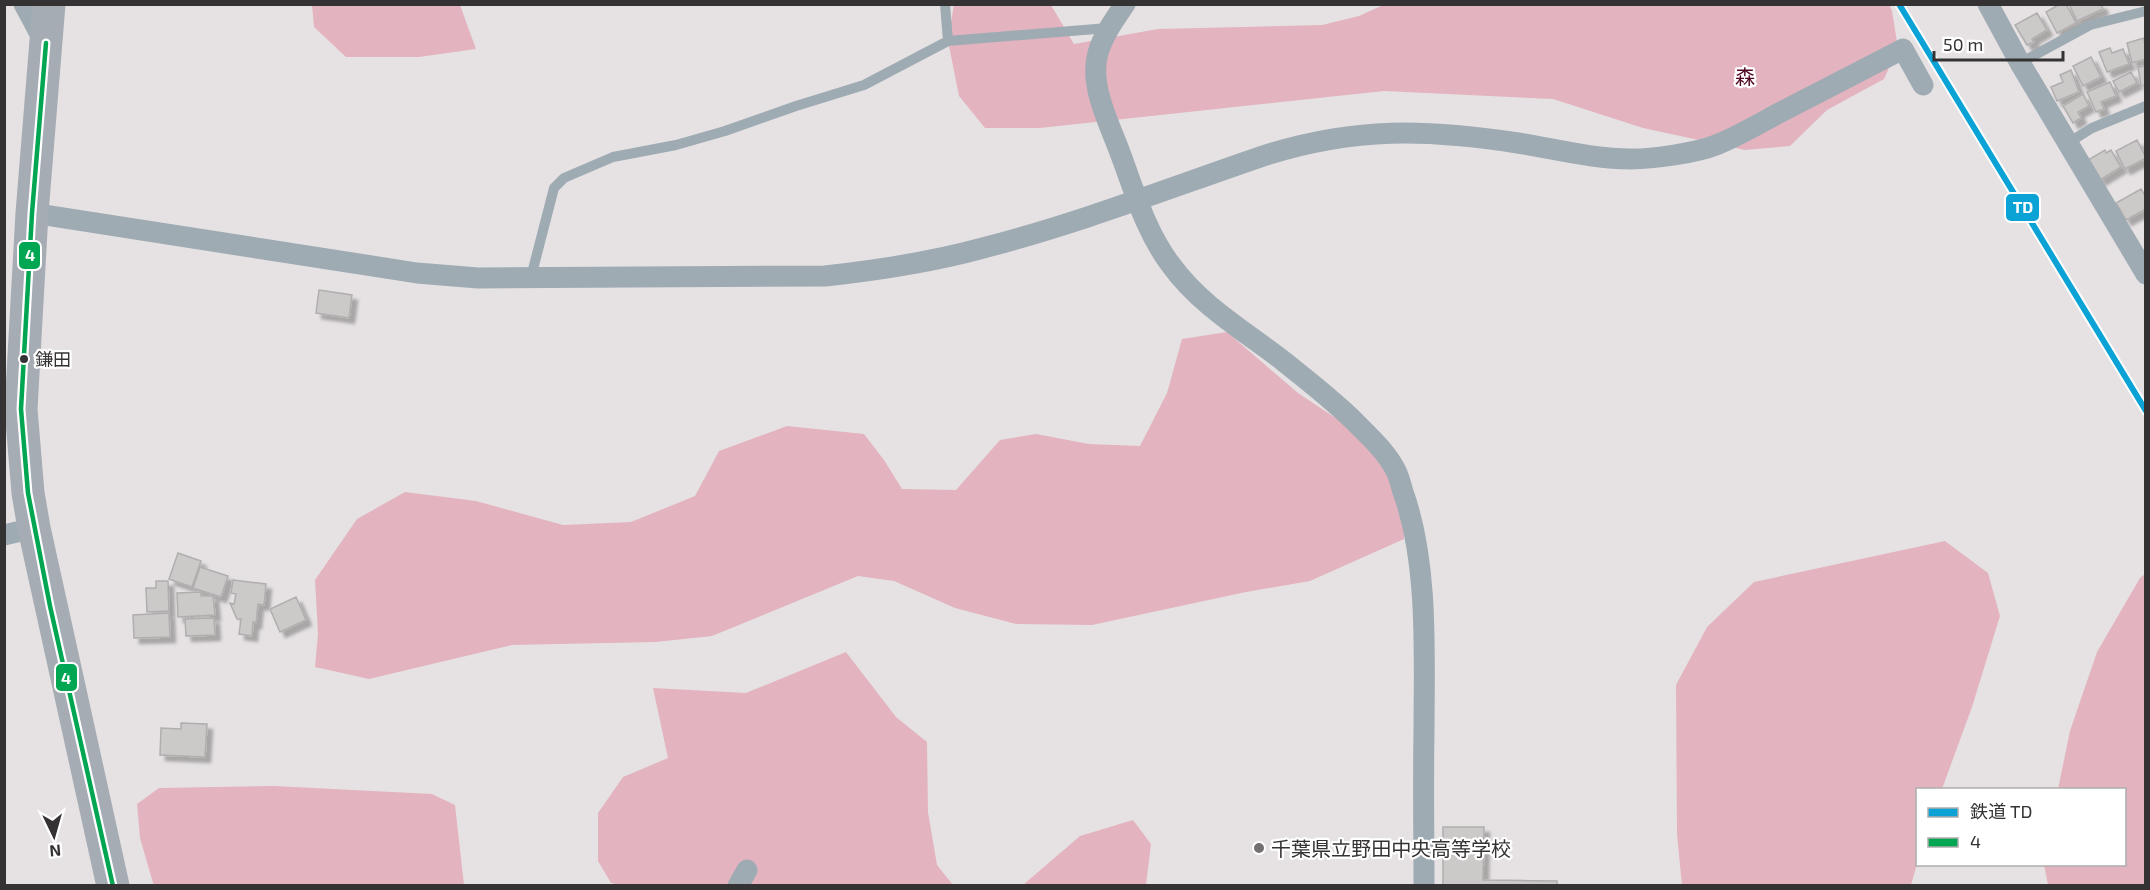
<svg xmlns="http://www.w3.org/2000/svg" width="2150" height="890" font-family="'Exo 2','Noto Sans JP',sans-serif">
	<defs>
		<filter id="shadow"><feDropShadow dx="5.5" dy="5.5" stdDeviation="1.5" flood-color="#0004"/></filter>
	</defs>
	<rect width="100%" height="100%" fill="#e6e2e3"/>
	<path fill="#e3b4bf" d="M 954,4 L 1051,5 L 1074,44 L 1158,29 L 1322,25 L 1359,16 L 1383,5 L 1889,4 L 1892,11 L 1898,48 L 1884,79 L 1827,110 L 1790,146 L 1745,150 L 1643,128 L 1553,99 L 1384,91 L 1040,128 L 985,128 L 959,96 L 948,41 Z
		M 312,5 L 460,5 L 476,49 L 419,57 L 346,57 L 314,27 Z
		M 1227,332 L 1298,393 L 1387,452 L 1402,474 L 1404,539 L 1310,581 L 1246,592 L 1092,625 L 1016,624 L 955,608 L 894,581 L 858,576 L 712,636 L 656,642 L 512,645 L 369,679 L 315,667 L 318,634 L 315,580 L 357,519 L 405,492 L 476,501 L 563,525 L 631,522 L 695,496 L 719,451 L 787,426 L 864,434 L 884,460 L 902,489 L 956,490 L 1000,440 L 1036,434 L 1089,444 L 1140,446 L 1167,393 L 1182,339 Z
		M 1945,541 L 1988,573 L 2000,616 L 1972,707 L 1942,789 L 1918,790 L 1917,864 L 1911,885 L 1682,885 L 1677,835 L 1676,685 L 1707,627 L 1754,582 Z
		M 2145,574 L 2145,885 L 2048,885 L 2044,865 L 2124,864 L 2124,790 L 2058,789 L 2070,731 L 2097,652 L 2140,578 Z
		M 846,652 L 896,717 L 927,742 L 928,812 L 937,865 L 953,885 L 625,886 L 611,883 L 598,861 L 598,813 L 623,777 L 668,758 L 653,688 L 746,693 Z
		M 274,786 L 432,794 L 455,805 L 464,885 L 157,886 L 153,883 L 140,838 L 137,804 L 159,788 Z
		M 1133,820 L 1151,844 L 1146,885 L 1023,885 L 1080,836 Z"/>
	<path fill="#ccc9c9" stroke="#b1aeaf" stroke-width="1.5" filter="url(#shadow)" d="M 2060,4 L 2066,4 L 2076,23 L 2057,33 L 2046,12 Z
		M 2069,4 L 2101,4 L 2103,9 L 2077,21 Z
		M 2037,13 L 2047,30 L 2032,39 L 2034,42 L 2027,45 L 2015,25 Z
		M 2144,38 L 2146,59 L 2132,63 L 2127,43 Z
		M 2110,48 L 2112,53 L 2123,49 L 2129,64 L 2107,72 L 2099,52 Z
		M 2091,57 L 2101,77 L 2083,86 L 2073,66 Z
		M 2146,66 L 2146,85 L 2141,86 L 2138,67 Z
		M 2071,70 L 2079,92 L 2057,101 L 2051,87 L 2063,82 L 2060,75 Z
		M 2131,72 L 2137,83 L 2119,92 L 2113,81 Z
		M 2110,82 L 2116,96 L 2101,102 L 2104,109 L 2096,112 L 2087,92 Z
		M 2083,94 L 2089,106 L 2078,112 L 2081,118 L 2073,123 L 2063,106 Z
		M 2137,140 L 2146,158 L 2125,169 L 2116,151 Z
		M 2105,150 L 2106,153 L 2111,150 L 2121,167 L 2100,180 L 2088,160 Z
		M 2141,189 L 2146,197 L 2146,209 L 2126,220 L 2116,203 Z
		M 319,290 L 352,295 L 349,318 L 316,313 Z
		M 178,553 L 201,561 L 192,587 L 169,579 Z
		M 200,567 L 228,576 L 221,597 L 193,588 Z
		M 233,580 L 266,584 L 264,605 L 258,604 L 256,623 L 253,622 L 252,636 L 239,634 L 241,619 L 237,619 L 230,603 L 234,604 L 236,594 L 231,593 Z
		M 156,581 L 168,581 L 169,611 L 147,612 L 146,588 L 156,588 Z
		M 201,592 L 201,596 L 213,596 L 215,615 L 178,617 L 177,593 Z
		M 296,597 L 306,620 L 280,632 L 270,609 Z
		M 169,613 L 170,637 L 134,638 L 133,615 Z
		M 214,618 L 215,635 L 186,636 L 185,619 Z
		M 181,723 L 207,724 L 205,757 L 160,755 L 161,728 L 181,729 Z
		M 1443,827 L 1484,827 L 1483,880 L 1557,881 L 1557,886 L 1443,886 Z"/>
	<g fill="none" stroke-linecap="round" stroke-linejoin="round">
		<path stroke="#9fabb3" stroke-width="10" d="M 945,4 L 948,41
			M 2020,63 L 2090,25 L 2146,11
			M 2068,143 L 2092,128 L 2146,106
			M 531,277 L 554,188 L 564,178 L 613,157 L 676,145 L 725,131 L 796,106 L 864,85 L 948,41 L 1108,28"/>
		<path stroke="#9fabb3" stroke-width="21" d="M 24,4 L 45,43
			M 1125,4 C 1115,19 1103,35 1098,53 C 1089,84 1108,121 1119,150 C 1134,189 1145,231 1171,265 C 1200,305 1243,330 1282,360 C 1308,381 1336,402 1359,426 C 1372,439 1386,452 1395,469 C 1399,476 1401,485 1403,492 C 1429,564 1424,657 1424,733 C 1423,784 1424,835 1424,886
			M 1988,4 L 2020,63 L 2146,274
			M 32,213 L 417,273 L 478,278 L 825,276 C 879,270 932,262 983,248 C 1080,223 1172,187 1266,155 C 1356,127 1426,129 1518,143 C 1556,149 1593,159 1631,159 C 1653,159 1696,153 1716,145 C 1739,136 1760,123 1781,112 C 1822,91 1862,70 1903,49 L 1923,85
			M 4,535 L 34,528
			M 738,886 L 747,870"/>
		<path stroke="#a5acb3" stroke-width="33" d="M 49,4 L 32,213 L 21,409 L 28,493 L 34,528 L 113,886"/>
		<g stroke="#fff" stroke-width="9">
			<path id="bus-1" d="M 46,43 L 32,213 L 21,409 L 28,493 L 50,606 L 113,886"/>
		</g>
		<use href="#bus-1" stroke="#00a651" stroke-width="4.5"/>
		<g stroke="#fff" stroke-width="10">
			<path id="rail-1" d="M 1899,4 L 2146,411"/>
		</g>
		<use href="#rail-1" stroke="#0ba3d6" stroke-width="6"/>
	</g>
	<circle fill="#353233" stroke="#fff" stroke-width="2" cx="24" cy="359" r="5"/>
	<circle fill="#737071" stroke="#fff" stroke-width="2" cx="1259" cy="848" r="6"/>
	<g text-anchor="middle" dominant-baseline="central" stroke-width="4.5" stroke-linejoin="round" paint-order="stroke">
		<g font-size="18" fill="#353233" stroke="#fff" text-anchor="start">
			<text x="35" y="359">鎌田</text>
		</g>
		<g font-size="20" fill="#4f0622" stroke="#fff">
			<text x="1745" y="76">森</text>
		</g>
		<g font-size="20" fill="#353233" stroke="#fff" text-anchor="start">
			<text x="1271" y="848">千葉県立野田中央高等学校</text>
		</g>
	</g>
	<g stroke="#fff" stroke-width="2">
		<rect x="2005" y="193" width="35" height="29" rx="6" fill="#0ba3d6"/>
		<rect x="18" y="241" width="23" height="29" rx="6" fill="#00a651"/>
		<rect x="55" y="663" width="23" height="29" rx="6" fill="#00a651"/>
	</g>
	<g font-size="16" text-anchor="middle" font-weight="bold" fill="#fff">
		<text x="2023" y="213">TD</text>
		<text x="30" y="261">4</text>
		<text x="66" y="684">4</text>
	</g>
	<rect width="2150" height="890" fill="none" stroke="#353233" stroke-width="12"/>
	<rect x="1916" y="788" width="210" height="78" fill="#ffffff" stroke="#aeadad" stroke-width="1.5"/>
	<rect x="1928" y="808" width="30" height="9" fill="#0ba3d6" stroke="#aeadad" stroke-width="1.5"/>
	<text x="1970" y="818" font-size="18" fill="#353233">鉄道 TD</text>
	<rect x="1928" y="838" width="30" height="9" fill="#00a651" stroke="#aeadad" stroke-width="1.5"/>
	<text x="1970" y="848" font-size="18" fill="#353233">4</text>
	<g transform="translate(54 836) rotate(175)" stroke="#ffffff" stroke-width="4.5" paint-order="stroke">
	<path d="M0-4.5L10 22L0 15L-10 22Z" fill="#353233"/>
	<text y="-9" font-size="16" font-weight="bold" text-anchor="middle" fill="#353233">N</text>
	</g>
	<path d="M1934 51v9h129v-9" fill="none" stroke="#353233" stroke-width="3"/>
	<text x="1943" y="51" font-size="18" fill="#353233" stroke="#ffffff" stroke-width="4.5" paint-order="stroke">50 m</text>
</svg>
